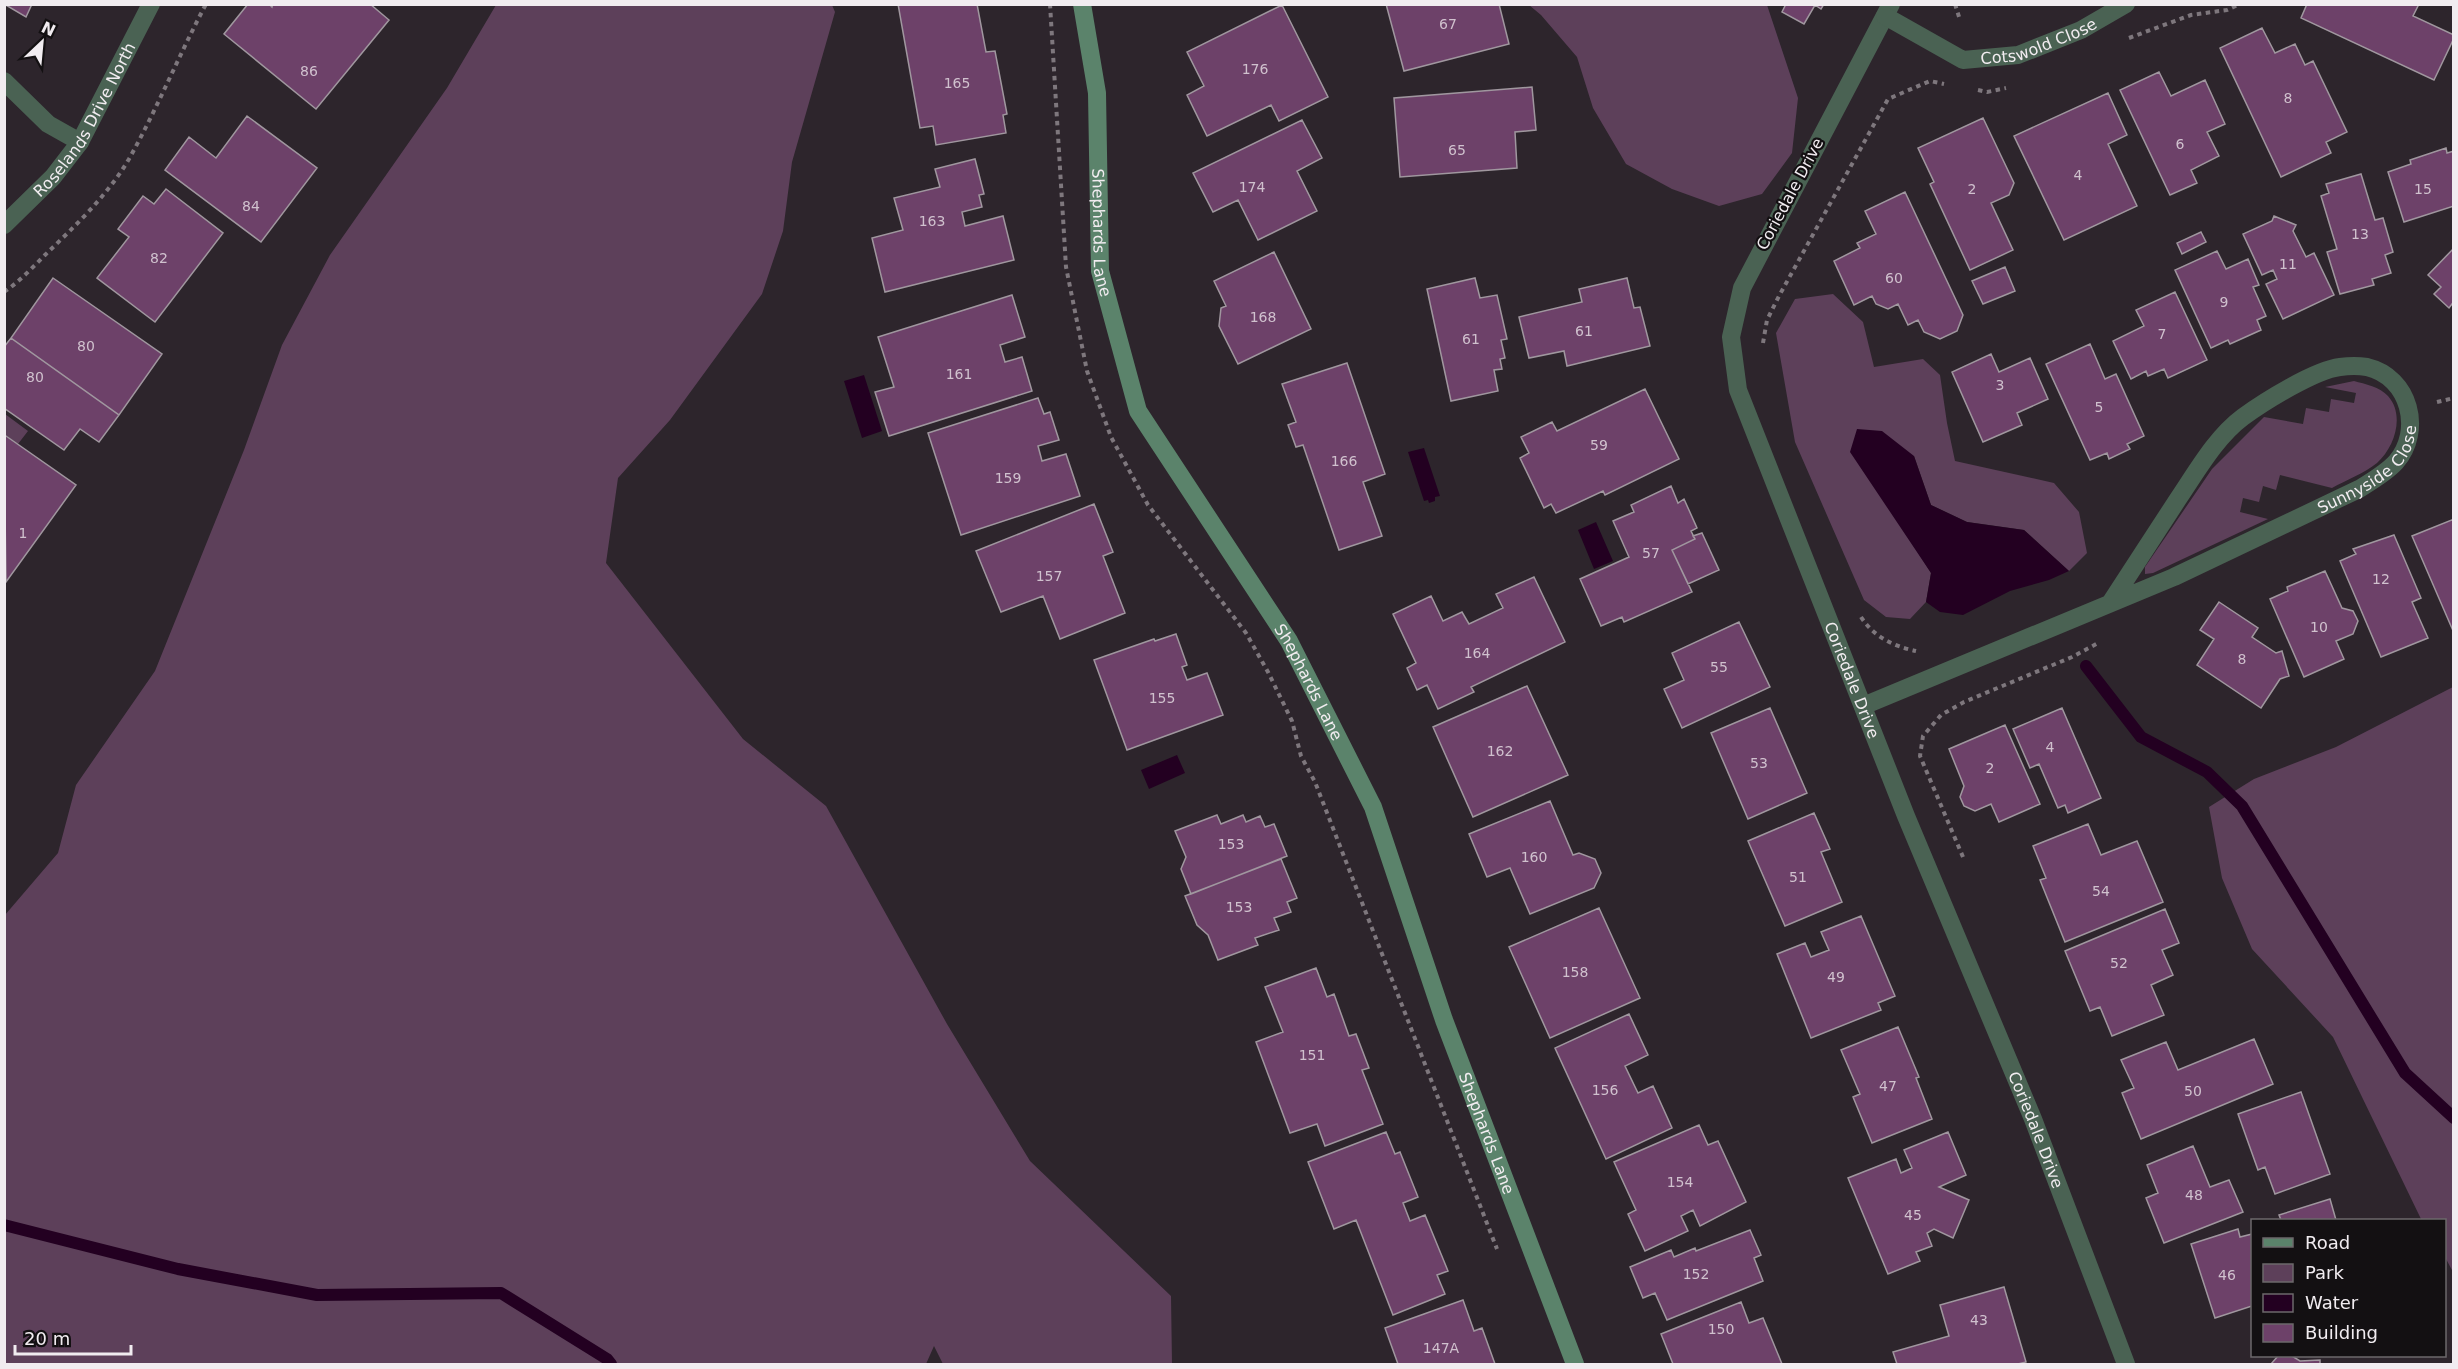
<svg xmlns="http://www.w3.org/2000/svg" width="2458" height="1369" font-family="'DejaVu Sans',sans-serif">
	<rect width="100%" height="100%" fill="#2d252c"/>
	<path fill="#5d405a" d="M 496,5 L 832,5 L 835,12 L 792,162 L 783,231 L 762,294 L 670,420 L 618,478 L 606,563 L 743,739 L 826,806 L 947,1024 L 1030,1161 L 1171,1296 L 1172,1364 L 943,1364 L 934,1346 L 926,1364 L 5,1364 L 5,915 L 58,853 L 76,785 L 155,671 L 244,450 L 282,345 L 330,255 L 447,88 Z
		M 1529,5 L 1767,5 L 1798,98 L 1792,153 L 1762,194 L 1719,206 L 1672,189 L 1626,164 L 1593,108 L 1577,57 L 1541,15 Z
		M 1833,294 L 1863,322 L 1874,367 L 1923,359 L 1940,375 L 1947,423 L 1955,461 L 2054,483 L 2079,512 L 2087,553 L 2069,571 L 2024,530 L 1967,522 L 1931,505 L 1914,456 L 1898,521 L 1931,573 L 1926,602 L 1910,619 L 1886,617 L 1864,600 L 1795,442 L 1776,333 L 1795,299 Z
		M 2354,381 C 2365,384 2380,387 2388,396 C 2405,415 2395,447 2377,463 C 2365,473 2346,480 2332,488 L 2280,475 L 2276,490 L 2263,486 L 2259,502 L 2243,498 L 2240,512 L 2268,519 L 2153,573 L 2145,574 L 2145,567 L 2212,469 L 2264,417 L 2303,424 L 2306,408 L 2329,412 L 2331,399 L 2354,403 L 2356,393 L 2325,387 Z
		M 5,414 L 28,431 L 18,444 L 5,435 Z
		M 2453,687 L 2453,1272 L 2445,1257 L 2444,1220 L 2421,1219 L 2333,1037 L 2252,949 L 2222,878 L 2209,807 L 2254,779 L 2336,747 Z"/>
	<path fill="#230021" d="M 864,375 L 882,431 L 862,438 L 844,381 Z
		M 1857,429 L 1882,431 L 1914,456 L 1931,505 L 1967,522 L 2024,530 L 2069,571 L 2049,580 L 2010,591 L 1963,615 L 1940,612 L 1926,602 L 1931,573 L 1850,452 Z
		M 1424,448 L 1440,496 L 1435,497 L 1435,501 L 1429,503 L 1428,500 L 1424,501 L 1408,452 Z
		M 1596,522 L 1613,561 L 1594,569 L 1578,530 Z
		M 1177,755 L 1185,773 L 1149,789 L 1141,770 Z"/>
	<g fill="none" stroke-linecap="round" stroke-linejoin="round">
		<path stroke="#230021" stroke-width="12" d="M 2086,666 L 2141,737 L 2207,772 L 2242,806 L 2405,1073 L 2454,1118
			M 4,1225 L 178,1269 L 317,1295 L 501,1293 L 607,1359 L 611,1364"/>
	</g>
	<path fill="#6d4169" stroke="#a0979f" stroke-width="1.5" d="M 4,4 L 32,4 L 26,17 Z
		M 248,4 L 269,4 L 272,7 L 273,4 L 370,4 L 389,20 L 316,109 L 224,34 Z
		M 898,4 L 977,4 L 986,52 L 995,51 L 1007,114 L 1003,115 L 1006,133 L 936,145 L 933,126 L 920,128 Z
		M 1386,4 L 1499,4 L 1509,44 L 1404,71 Z
		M 1786,4 L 1824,4 L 1821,9 L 1815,5 L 1804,24 L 1782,12 Z
		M 2307,4 L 2419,4 L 2413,16 L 2454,35 L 2454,38 L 2434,80 L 2301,18 Z
		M 1282,5 L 1328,97 L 1279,121 L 1271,105 L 1207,136 L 1187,95 L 1204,86 L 1187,52 Z
		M 2262,28 L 2275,53 L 2295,44 L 2305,65 L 2313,61 L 2347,132 L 2326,142 L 2331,153 L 2281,177 L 2220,48 Z
		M 2159,72 L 2171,96 L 2205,80 L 2225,124 L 2207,132 L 2219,156 L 2191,170 L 2197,183 L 2170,195 L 2120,90 Z
		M 1532,87 L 1536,130 L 1515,132 L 1517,168 L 1400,177 L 1394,98 Z
		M 2108,93 L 2127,135 L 2108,144 L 2137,206 L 2064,240 L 2014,136 Z
		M 247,116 L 317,168 L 261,242 L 165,170 L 189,137 L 216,158 Z
		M 1983,118 L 2014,183 L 2009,195 L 1991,203 L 2013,250 L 1970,270 L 1930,184 L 1934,182 L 1918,148 Z
		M 1302,120 L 1322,158 L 1297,171 L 1317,211 L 1258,240 L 1238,200 L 1213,212 L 1193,173 Z
		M 2446,148 L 2447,153 L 2454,151 L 2454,206 L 2404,222 L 2388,172 L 2411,164 L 2410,160 Z
		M 975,159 L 984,194 L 979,195 L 982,207 L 962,212 L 965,226 L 1003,216 L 1014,260 L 885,292 L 872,238 L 903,230 L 894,198 L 940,187 L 935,169 Z
		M 2361,174 L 2375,220 L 2383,218 L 2393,252 L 2385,255 L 2391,273 L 2372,279 L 2374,285 L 2340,294 L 2327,252 L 2337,249 L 2321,196 L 2329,193 L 2326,184 Z
		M 166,189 L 223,233 L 155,322 L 97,278 L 129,237 L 118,229 L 143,196 L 154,204 Z
		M 1905,192 L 1963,315 L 1957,331 L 1940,339 L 1924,332 L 1918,320 L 1908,325 L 1898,304 L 1888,309 L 1876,304 L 1872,296 L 1854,305 L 1834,261 L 1860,248 L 1857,243 L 1876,234 L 1865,211 Z
		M 2274,216 L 2296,225 L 2293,231 L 2306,257 L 2314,253 L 2334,295 L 2283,319 L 2266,284 L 2277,279 L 2273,270 L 2262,275 L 2243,234 L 2272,221 Z
		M 2201,232 L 2206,242 L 2182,254 L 2177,243 Z
		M 2454,248 L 2454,306 L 2452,304 L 2449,308 L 2434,294 L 2441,287 L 2428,275 Z
		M 2217,251 L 2226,269 L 2248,259 L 2259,285 L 2253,287 L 2266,316 L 2257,320 L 2261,330 L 2230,344 L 2228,340 L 2211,348 L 2175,270 Z
		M 1274,252 L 1311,329 L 1238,364 L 1219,326 L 1221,308 L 1226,306 L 1214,281 Z
		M 2005,267 L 2015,291 L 1983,304 L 1972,281 Z
		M 53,278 L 162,354 L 119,415 L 11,338 Z
		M 1475,278 L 1480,298 L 1497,295 L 1507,339 L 1501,340 L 1505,358 L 1500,359 L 1502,369 L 1494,370 L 1498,391 L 1451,401 L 1427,289 Z
		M 1627,278 L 1634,308 L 1640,307 L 1650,346 L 1567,366 L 1564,351 L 1529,358 L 1519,317 L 1582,302 L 1579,289 Z
		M 2175,292 L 2207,360 L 2168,378 L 2164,369 L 2148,376 L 2146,371 L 2131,379 L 2113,341 L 2144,326 L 2136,310 Z
		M 1012,295 L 1025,337 L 1000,345 L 1005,362 L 1022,357 L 1032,391 L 889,436 L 875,392 L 894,387 L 878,337 Z
		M 11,338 L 119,415 L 99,442 L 80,429 L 64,450 L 4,408 L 4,347 Z
		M 2090,344 L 2105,379 L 2116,374 L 2144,436 L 2127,444 L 2130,449 L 2109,459 L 2107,453 L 2090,460 L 2046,364 Z
		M 1991,354 L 1999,372 L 2030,358 L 2048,399 L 2017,413 L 2022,425 L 1983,442 L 1952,372 Z
		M 1347,363 L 1385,474 L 1363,482 L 1382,536 L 1339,550 L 1303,445 L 1296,447 L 1288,425 L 1296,422 L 1282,384 Z
		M 1645,389 L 1679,459 L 1605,495 L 1603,491 L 1556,513 L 1551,504 L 1544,508 L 1520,458 L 1529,453 L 1521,437 L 1552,422 L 1557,431 Z
		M 1038,398 L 1044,414 L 1050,412 L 1059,440 L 1038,446 L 1042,461 L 1066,454 L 1080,496 L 961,535 L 928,433 Z
		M 6,436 L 76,485 L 6,582 L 4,438 Z
		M 1671,486 L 1678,503 L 1684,499 L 1697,528 L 1691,531 L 1695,539 L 1672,550 L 1692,592 L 1624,622 L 1622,617 L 1601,626 L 1580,579 L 1629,557 L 1613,521 L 1634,512 L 1631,505 Z
		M 1094,504 L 1113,552 L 1103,556 L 1125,613 L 1060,639 L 1043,596 L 1001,612 L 976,551 Z
		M 2454,519 L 2454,633 L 2412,536 Z
		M 1702,533 L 1719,570 L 1688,584 L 1672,550 L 1695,539 L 1693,536 Z
		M 2394,535 L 2421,598 L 2412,602 L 2428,638 L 2381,657 L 2340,561 L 2356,554 L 2353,549 Z
		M 2325,571 L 2342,608 L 2353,611 L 2358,621 L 2353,634 L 2336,641 L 2344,659 L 2304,677 L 2270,599 L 2288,591 L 2287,587 Z
		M 1534,577 L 1565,642 L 1471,687 L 1474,692 L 1438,709 L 1427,685 L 1417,690 L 1407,668 L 1416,663 L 1393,614 L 1431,596 L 1443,621 L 1462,612 L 1469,624 L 1503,608 L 1496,594 Z
		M 2219,602 L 2258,628 L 2252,637 L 2276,653 L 2282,651 L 2289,676 L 2280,679 L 2261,708 L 2197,665 L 2214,639 L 2200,630 Z
		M 1739,622 L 1770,687 L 1682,728 L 1664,689 L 1684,680 L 1672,653 Z
		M 1176,634 L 1187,665 L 1182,667 L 1187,680 L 1207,673 L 1223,715 L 1127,750 L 1094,660 L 1154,639 L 1155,641 Z
		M 1527,686 L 1568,775 L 1473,817 L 1433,727 Z
		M 1770,708 L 1807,793 L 1748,819 L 1711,733 Z
		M 2062,708 L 2101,798 L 2068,813 L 2065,805 L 2058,808 L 2039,764 L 2030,768 L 2013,729 Z
		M 2005,725 L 2040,804 L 1999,822 L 1991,804 L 1975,811 L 1964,806 L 1960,797 L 1964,786 L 1949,749 Z
		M 1550,801 L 1573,855 L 1579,853 L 1595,859 L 1601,873 L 1594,888 L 1530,914 L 1510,868 L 1487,877 L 1469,834 Z
		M 1814,813 L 1830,849 L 1821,852 L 1842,902 L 1785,926 L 1748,841 Z
		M 1217,815 L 1221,824 L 1243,815 L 1246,822 L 1260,816 L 1265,827 L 1274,824 L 1287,856 L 1191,894 L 1181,869 L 1186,857 L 1175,831 Z
		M 2088,824 L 2101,855 L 2137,841 L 2163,902 L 2065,942 L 2040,880 L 2046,878 L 2033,846 Z
		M 1281,859 L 1297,898 L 1287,902 L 1291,912 L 1274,918 L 1279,930 L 1255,938 L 1258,945 L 1218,960 L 1208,935 L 1197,925 L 1185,896 Z
		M 1599,908 L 1640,998 L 1550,1038 L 1509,947 Z
		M 2165,909 L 2179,943 L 2162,950 L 2173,975 L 2151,985 L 2164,1015 L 2112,1036 L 2100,1007 L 2090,1011 L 2065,951 Z
		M 1861,916 L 1895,996 L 1878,1003 L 1881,1010 L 1811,1038 L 1777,954 L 1805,943 L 1811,957 L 1829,950 L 1821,932 Z
		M 1316,968 L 1327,997 L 1334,994 L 1349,1036 L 1356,1034 L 1369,1068 L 1362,1070 L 1383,1124 L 1325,1146 L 1317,1124 L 1290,1133 L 1256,1042 L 1283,1032 L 1265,987 Z
		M 1629,1014 L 1648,1055 L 1625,1066 L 1638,1093 L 1653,1086 L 1672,1128 L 1606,1159 L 1555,1048 Z
		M 1898,1027 L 1919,1077 L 1916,1078 L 1932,1119 L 1872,1143 L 1853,1097 L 1860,1094 L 1841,1050 Z
		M 2254,1039 L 2273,1084 L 2141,1139 L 2122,1093 L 2134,1088 L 2121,1060 L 2166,1042 L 2178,1070 Z
		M 2301,1092 L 2330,1174 L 2275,1194 L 2265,1167 L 2258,1170 L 2238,1114 Z
		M 1699,1125 L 1708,1145 L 1718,1141 L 1746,1202 L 1700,1226 L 1693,1210 L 1681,1216 L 1688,1231 L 1645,1251 L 1628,1214 L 1636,1210 L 1614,1162 Z
		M 1386,1132 L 1395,1154 L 1400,1152 L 1418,1197 L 1403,1203 L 1410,1221 L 1425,1215 L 1448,1271 L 1437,1275 L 1445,1294 L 1393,1315 L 1356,1220 L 1334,1229 L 1308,1162 Z
		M 1948,1132 L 1966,1175 L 1939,1187 L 1969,1200 L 1953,1238 L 1934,1229 L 1927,1233 L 1932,1246 L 1916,1252 L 1920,1261 L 1888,1274 L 1848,1178 L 1896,1159 L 1901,1173 L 1912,1168 L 1904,1150 Z
		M 2193,1146 L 2210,1187 L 2229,1180 L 2243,1212 L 2164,1243 L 2146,1198 L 2158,1193 L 2147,1165 Z
		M 2330,1199 L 2336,1220 L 2281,1220 L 2279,1215 Z
		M 2238,1229 L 2240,1237 L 2252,1234 L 2252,1306 L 2215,1318 L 2191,1244 Z
		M 1750,1230 L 1761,1255 L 1754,1258 L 1763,1281 L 1667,1320 L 1655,1293 L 1643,1298 L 1630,1267 L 1671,1250 L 1674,1257 L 1695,1248 L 1696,1251 Z
		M 2004,1287 L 2026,1362 L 2018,1364 L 1897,1364 L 1893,1352 L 1949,1336 L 1940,1305 Z
		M 1463,1300 L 1474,1331 L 1482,1328 L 1495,1364 L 1398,1364 L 1385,1328 Z
		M 1741,1302 L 1749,1323 L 1763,1318 L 1782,1364 L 1673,1364 L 1661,1334 Z
		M 2278,1356 L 2292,1356 L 2300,1361 L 2320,1360 L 2320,1364 L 2271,1364 Z"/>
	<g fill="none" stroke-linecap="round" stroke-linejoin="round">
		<path stroke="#7e777d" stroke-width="4" stroke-dasharray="4.5 4.5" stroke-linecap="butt" d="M 1050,4 L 1066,267 L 1087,371 L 1111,437 L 1148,505 L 1246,633 L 1268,672 L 1292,721 L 1301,756 L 1315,782 L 1497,1249
			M 1955,4 L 1960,20
			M 2129,38 L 2191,15 L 2227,10 L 2240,4
			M 1978,90 L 1987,92 L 2006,88
			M 4,292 C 19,282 32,268 45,255 C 74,227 108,195 129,159 C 157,109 179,55 206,4
			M 1763,343 L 1767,320 L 1779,296 L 1888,99 L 1930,81 L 1944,84
			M 2437,402 L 2454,398
			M 1861,617 C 1874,637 1893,646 1916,651
			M 1963,857 L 1920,756 L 1923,736 L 1941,715 L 1964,702 L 2072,657 L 2100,642"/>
		<g stroke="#4a6253" stroke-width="18">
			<path id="s1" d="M 1891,4 L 1742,288 L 1731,337 L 1738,390 L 1906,816 L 2033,1119 L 2126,1364"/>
			<path id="s2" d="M 1885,16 L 1963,60 L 2018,55 L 2081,30 L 2126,4"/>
			<path d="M 4,81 L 48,124 L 80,142"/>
			<path id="s3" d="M 4,225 L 53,177 L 80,142 L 151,4"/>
			<path id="s4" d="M 1863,706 L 2174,577 L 2359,489 C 2372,481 2386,473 2396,462 C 2423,431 2410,377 2367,367 C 2360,366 2348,366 2340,367 C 2315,370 2265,401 2243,417 C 2216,437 2197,471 2178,499 C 2156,533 2133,568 2111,602"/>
		</g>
		<path stroke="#5b836b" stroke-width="18" id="s5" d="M 1082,4 L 1097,93 L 1100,271 L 1138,411 L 1289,641 L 1373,807 L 1444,1020 L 1575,1364"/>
	</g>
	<g text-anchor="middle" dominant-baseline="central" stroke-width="4.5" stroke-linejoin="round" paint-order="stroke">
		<g font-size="14" fill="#d0c1ce">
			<text x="1448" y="24">67</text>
			<text x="1255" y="69">176</text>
			<text x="309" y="71">86</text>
			<text x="957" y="83">165</text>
			<text x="2288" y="98">8</text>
			<text x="2180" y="144">6</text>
			<text x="1457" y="150">65</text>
			<text x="2078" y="175">4</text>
			<text x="1252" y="187">174</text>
			<text x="1972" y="189">2</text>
			<text x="2423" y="189">15</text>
			<text x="251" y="206">84</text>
			<text x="932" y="221">163</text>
			<text x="2360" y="234">13</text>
			<text x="159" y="258">82</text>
			<text x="2288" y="264">11</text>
			<text x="1894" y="278">60</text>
			<text x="2224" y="302">9</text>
			<text x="1263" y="317">168</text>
			<text x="1584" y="331">61</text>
			<text x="2162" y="334">7</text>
			<text x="1471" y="339">61</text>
			<text x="86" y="346">80</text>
			<text x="959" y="374">161</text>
			<text x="35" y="377">80</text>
			<text x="2000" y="385">3</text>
			<text x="2099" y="407">5</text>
			<text x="1599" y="445">59</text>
			<text x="1344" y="461">166</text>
			<text x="1008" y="478">159</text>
			<text x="23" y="533">1</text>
			<text x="1651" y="553">57</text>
			<text x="1049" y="576">157</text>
			<text x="2381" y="579">12</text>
			<text x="2319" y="627">10</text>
			<text x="1477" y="653">164</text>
			<text x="2242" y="659">8</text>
			<text x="1719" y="667">55</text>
			<text x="1162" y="698">155</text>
			<text x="2050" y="747">4</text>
			<text x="1500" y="751">162</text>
			<text x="1759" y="763">53</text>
			<text x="1990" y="768">2</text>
			<text x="1231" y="844">153</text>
			<text x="1534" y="857">160</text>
			<text x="1798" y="877">51</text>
			<text x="2101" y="891">54</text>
			<text x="1239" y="907">153</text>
			<text x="2119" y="963">52</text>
			<text x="1575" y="972">158</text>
			<text x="1836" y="977">49</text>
			<text x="1312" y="1055">151</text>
			<text x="1888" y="1086">47</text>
			<text x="1605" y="1090">156</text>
			<text x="2193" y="1091">50</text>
			<text x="1680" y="1182">154</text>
			<text x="2194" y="1195">48</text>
			<text x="1913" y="1215">45</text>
			<text x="1696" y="1274">152</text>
			<text x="2227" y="1275">46</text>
			<text x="1979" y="1320">43</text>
			<text x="1721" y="1329">150</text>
			<text x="1441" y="1348">147A</text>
		</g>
		<g font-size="16" fill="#f1ecf0" stroke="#131012">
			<text stroke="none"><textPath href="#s2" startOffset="168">Cotswold Close</textPath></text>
			<text stroke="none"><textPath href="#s3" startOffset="134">Roselands Drive North</textPath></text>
			<text transform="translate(1790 194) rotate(-62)">Coriedale Drive</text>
			<text stroke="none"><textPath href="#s5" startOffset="230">Shephards Lane</textPath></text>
			<text stroke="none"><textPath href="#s4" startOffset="562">Sunnyside Close</textPath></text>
			<text stroke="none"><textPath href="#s1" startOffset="736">Coriedale Drive</textPath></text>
			<text stroke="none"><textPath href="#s5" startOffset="734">Shephards Lane</textPath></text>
			<text stroke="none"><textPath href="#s1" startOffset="1222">Coriedale Drive</textPath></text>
			<text stroke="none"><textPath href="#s5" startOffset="1220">Shephards Lane</textPath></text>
		</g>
	</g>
	<rect width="2458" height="1369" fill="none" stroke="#f1ecf0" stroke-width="12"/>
	<rect x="2251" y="1219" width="195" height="138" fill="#131012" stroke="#6c686b" stroke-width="1.5"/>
	<rect x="2263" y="1238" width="30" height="9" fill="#5b836b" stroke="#6c686b" stroke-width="1.5"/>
	<text x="2305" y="1249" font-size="18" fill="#f1ecf0">Road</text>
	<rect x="2263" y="1264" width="30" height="18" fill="#5d405a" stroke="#6c686b" stroke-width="1.5"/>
	<text x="2305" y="1279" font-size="18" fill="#f1ecf0">Park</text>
	<rect x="2263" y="1294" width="30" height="18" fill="#230021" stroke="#6c686b" stroke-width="1.5"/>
	<text x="2305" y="1309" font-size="18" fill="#f1ecf0">Water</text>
	<rect x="2263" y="1324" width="30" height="18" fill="#6d4169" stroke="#6c686b" stroke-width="1.5"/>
	<text x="2305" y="1339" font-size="18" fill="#f1ecf0">Building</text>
	<g transform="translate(42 42) rotate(26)" stroke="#131012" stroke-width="4.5" paint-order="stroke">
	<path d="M0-4.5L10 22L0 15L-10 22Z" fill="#f1ecf0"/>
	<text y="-9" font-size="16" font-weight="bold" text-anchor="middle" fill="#f1ecf0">N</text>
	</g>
	<path d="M15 1345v9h116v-9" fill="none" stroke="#f1ecf0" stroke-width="3"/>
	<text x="24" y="1345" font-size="18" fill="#f1ecf0" stroke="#131012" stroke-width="4.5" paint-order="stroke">20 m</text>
</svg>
